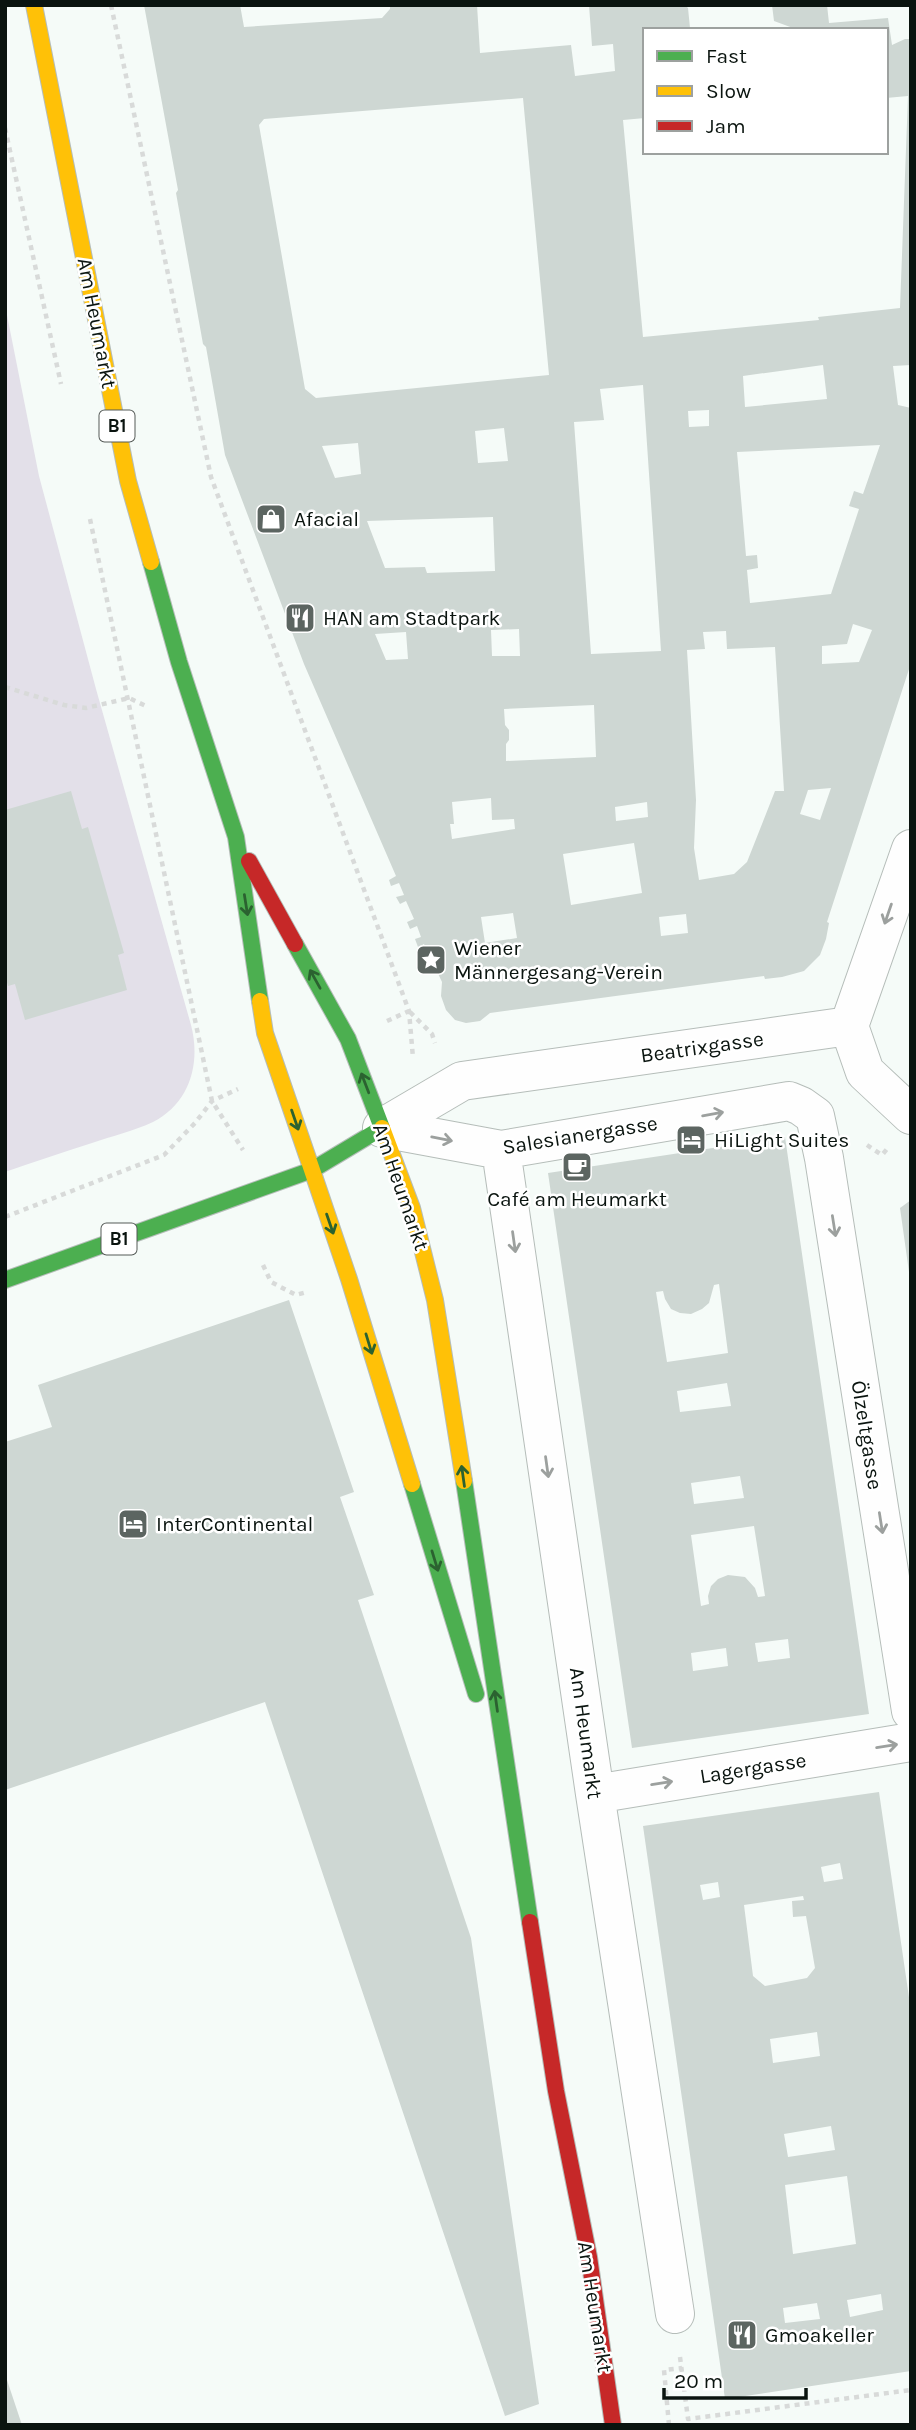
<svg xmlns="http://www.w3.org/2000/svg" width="916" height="2430" font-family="Karla,sans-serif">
	<rect width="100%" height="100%" fill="#f5fbf8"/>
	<path fill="#e3e0e9" d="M 5,305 L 39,476 L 96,689 L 191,1025 C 201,1063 190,1103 153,1122 C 134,1131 112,1136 92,1143 C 63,1152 34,1162 5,1172 Z"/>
	<path fill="#ced7d3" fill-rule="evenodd" d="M 144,5 L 240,5 L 244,27 L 382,18 L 390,9 L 390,5 L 477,5 L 480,53 L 571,45 L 575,76 L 615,71 L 613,44 L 592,46 L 589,5 L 685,5 L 688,8 L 690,28 L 688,30 L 645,30 L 645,118 L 623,120 L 643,337 L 819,320 L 818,317 L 900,308 L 908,96 L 886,98 L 886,30 L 793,30 L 793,28 L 774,21 L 772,5 L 827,5 L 829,23 L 888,18 L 892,45 L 905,39 L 911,39 L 911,365 L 893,366 L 898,405 L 911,408 L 911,663 L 827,922 L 829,923 L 826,939 L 820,955 L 804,971 L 782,977 L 765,979 L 764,976 L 490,1013 L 480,1021 L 466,1023 L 455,1020 L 446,1010 L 441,996 L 442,982 L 424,944 L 418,947 L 415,939 L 421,937 L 417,926 L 410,929 L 407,922 L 414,919 L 406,901 L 400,904 L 396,897 L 404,895 L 399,883 L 391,886 L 389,880 L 396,876 L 304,664 L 225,455 L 206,347 L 203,344 L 176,193 L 178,190 ZM 523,98 L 549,375 L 316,398 L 305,389 L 259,125 L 264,119 ZM 823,365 L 827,399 L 745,407 L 743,376 ZM 643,385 L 661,651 L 591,654 L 574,422 L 604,420 L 600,389 ZM 709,410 L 709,426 L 689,427 L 688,411 ZM 504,428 L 508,461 L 478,463 L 475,431 ZM 358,443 L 361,474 L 335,478 L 322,446 ZM 880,445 L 863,494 L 854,491 L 849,506 L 859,509 L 831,594 L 750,603 L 747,570 L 758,568 L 757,555 L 746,556 L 737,452 ZM 493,517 L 495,571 L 427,573 L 425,567 L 385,568 L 367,521 ZM 853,624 L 872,630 L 859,662 L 822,664 L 822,646 L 847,644 ZM 519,629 L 520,656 L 492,656 L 491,630 ZM 726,631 L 727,649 L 775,647 L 784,791 L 775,791 L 747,862 L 734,874 L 699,880 L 694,848 L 696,800 L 687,650 L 705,649 L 703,632 ZM 406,632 L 408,659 L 386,660 L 375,634 ZM 594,705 L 596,757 L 506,761 L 506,744 L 509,740 L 509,730 L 505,725 L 504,709 ZM 831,788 L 820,820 L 800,814 L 808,790 ZM 491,798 L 492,820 L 514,819 L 515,829 L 452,839 L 450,824 L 454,824 L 452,802 ZM 647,802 L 648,817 L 616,821 L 615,807 ZM 634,843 L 642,893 L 571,905 L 563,854 ZM 513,913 L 517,938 L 485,943 L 481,917 ZM 686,914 L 688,933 L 661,936 L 659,917 Z
		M 71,791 L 82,829 L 88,827 L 124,953 L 118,955 L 127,990 L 25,1020 L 15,984 L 8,986 L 5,976 L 5,810 Z
		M 785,1137 L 869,1714 L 632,1748 L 548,1173 ZM 719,1284 L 728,1353 L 667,1362 L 656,1292 L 663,1291 L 665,1299 L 671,1309 L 680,1313 L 691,1314 L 702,1309 L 709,1303 L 714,1285 ZM 727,1383 L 731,1406 L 680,1412 L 677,1391 ZM 740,1476 L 744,1498 L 694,1504 L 691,1483 ZM 754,1526 L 765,1596 L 758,1597 L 755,1588 L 745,1577 L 728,1575 L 718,1579 L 711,1586 L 708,1596 L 709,1604 L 701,1606 L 691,1535 ZM 788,1639 L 790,1658 L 758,1662 L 755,1643 ZM 726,1648 L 728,1666 L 693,1671 L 691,1653 Z
		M 911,1200 L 911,1272 L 909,1272 L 900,1208 Z
		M 289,1300 L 354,1492 L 340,1497 L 374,1595 L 358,1600 L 471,1938 L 539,2404 L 505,2416 L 265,1702 L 5,1790 L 5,1442 L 52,1427 L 38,1385 Z
		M 879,1792 L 911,2011 L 911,2371 L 725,2399 L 643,1826 ZM 840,1863 L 843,1879 L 824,1882 L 821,1867 ZM 718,1882 L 720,1897 L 703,1900 L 700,1885 ZM 803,1896 L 804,1900 L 792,1901 L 793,1917 L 806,1916 L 815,1968 L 807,1978 L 765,1986 L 753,1976 L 744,1905 ZM 817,2032 L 820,2056 L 773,2063 L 770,2039 ZM 831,2126 L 835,2150 L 788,2157 L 784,2134 ZM 847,2176 L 856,2244 L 793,2254 L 785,2185 ZM 881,2294 L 883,2310 L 850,2317 L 847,2300 ZM 817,2303 L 820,2319 L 785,2323 L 783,2308 Z
		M 6,2377 L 22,2425 L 5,2425 Z"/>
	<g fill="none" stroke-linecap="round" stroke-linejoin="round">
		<g stroke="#b5bdb9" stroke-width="40">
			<path id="street" d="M 849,1026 L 911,849
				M 849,1026 L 865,1072 L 911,1115
				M 382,1128 L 501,1150 L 789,1101 L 801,1106 L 815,1116 L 824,1158 L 911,1711
				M 382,1128 L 462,1081 L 849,1026
				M 501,1150 L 595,1794 L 675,2314
				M 595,1794 L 911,1742"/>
		</g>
		<g stroke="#b5bdb9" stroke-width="18">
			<path id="fast" d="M 151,562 L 179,662 L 236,837 L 260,1001
				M 5,1280 L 312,1170 L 382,1128 L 348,1039 L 295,944
				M 464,1481 L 530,1922
				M 412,1484 L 476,1694"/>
		</g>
		<g stroke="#b5bdb9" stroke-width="18">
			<path id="slow" d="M 34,5 L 128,481 L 151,562
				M 260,1001 L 265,1033 L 312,1170
				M 382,1128 L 412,1208 L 435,1300 L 464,1481
				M 312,1170 L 349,1279 L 412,1484"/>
		</g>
		<g stroke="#b5bdb9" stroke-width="18">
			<path id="jam" d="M 249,861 L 295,944
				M 530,1922 L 556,2091 L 589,2257 L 613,2425"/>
		</g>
		<path stroke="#d8dad9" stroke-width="4.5" stroke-dasharray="5 5" stroke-linecap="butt" d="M 111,5 L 211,477 L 409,1011 L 413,1058
			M 5,128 L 61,384
			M 90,519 L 212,1101 L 243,1150
			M 5,687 L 64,705 L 86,708 L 129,698 L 146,706
			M 410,1012 L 432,1034 L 435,1043
			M 387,1021 L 409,1011
			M 867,1145 L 882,1155 L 887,1149
			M 5,1217 L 164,1155 L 195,1123 L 212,1101 L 238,1089
			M 263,1265 L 271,1282 L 296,1295 L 307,1292
			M 680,2357 L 688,2419 L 911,2390
			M 669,2425 L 664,2370 L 682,2368"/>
		<use href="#street" stroke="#fefefe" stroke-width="38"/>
		<use href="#fast" stroke="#4caf50" stroke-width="16"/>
		<use href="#slow" stroke="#ffc107" stroke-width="16"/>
		<use href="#jam" stroke="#c62828" stroke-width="16"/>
	</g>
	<defs><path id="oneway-shaft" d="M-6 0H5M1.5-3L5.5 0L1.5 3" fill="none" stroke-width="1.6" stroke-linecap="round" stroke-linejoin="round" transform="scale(1.75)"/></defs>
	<g stroke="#2b6230">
		<use href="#oneway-shaft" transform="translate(246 905) rotate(81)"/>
		<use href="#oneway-shaft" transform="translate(315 979) rotate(-119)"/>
		<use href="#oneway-shaft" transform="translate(365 1083) rotate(-111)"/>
		<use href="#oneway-shaft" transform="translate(295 1120) rotate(71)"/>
		<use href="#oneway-shaft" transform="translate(330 1224) rotate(71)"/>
		<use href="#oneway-shaft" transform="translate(369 1344) rotate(73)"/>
		<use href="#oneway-shaft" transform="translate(463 1476) rotate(-98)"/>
		<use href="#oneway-shaft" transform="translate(435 1561) rotate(73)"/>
		<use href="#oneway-shaft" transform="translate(496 1701) rotate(-98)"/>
	</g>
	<g stroke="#9ca09e">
		<use href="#oneway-shaft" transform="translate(888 914) rotate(109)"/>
		<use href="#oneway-shaft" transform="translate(713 1114) rotate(-10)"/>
		<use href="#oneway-shaft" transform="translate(442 1139) rotate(11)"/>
		<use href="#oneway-shaft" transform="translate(834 1226) rotate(81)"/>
		<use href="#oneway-shaft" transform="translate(514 1242) rotate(82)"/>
		<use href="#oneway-shaft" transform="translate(547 1467) rotate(82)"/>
		<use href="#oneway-shaft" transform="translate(881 1523) rotate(81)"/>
		<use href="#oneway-shaft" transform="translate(887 1746) rotate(-9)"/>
		<use href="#oneway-shaft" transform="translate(662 1783) rotate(-9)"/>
	</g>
	<defs>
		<g id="shop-square" transform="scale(1.575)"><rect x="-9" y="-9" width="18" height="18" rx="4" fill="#5c6561" stroke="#fff"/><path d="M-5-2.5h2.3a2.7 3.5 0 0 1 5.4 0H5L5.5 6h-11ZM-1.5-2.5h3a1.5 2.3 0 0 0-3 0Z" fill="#fff"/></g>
		<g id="restaurant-square" transform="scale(1.575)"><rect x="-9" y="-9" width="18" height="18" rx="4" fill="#5c6561" stroke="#fff"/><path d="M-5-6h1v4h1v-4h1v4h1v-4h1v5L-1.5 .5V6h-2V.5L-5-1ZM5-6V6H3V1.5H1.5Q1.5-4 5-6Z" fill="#fff"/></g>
		<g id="sight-square" transform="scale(1.575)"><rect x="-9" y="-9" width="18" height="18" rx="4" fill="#5c6561" stroke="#fff"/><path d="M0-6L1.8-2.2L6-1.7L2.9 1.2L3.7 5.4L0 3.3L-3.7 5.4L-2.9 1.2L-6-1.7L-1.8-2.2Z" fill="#fff"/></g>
		<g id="hotel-square" transform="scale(1.575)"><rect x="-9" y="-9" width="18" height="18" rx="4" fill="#5c6561" stroke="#fff"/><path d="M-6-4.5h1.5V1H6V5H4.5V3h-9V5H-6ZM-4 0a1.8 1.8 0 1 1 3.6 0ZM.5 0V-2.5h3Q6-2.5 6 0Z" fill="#fff"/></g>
		<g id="cafe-square" transform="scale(1.575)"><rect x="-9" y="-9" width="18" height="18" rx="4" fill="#5c6561" stroke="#fff"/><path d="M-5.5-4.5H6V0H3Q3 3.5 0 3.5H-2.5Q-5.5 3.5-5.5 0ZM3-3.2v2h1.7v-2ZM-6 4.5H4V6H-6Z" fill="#fff"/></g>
	</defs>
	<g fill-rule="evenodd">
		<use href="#shop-square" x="271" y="519"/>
		<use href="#restaurant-square" x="300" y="618"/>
		<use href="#sight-square" x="431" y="960"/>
		<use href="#hotel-square" x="691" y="1140"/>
		<use href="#cafe-square" x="577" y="1167"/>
		<use href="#hotel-square" x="133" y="1524"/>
		<use href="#restaurant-square" x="742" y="2335"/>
	</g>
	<g text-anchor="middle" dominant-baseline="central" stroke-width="5" stroke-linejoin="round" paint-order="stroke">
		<g fill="#fff" stroke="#545a57" stroke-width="2">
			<rect x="99.5" y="410.5" width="35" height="31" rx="5"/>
			<rect x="101.5" y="1223.5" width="35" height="31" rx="5"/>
		</g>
		<g font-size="19" font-weight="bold" fill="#0a140f">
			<text x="117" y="426">B1</text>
			<text x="119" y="1239">B1</text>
		</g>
		<g font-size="21" fill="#0a140f" stroke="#fff">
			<text transform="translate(97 323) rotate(79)">Am Heumarkt</text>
			<text transform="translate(702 1047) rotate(-8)">Beatrixgasse</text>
			<text transform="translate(580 1135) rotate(-9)">Salesianergasse</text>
			<text transform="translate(401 1187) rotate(71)">Am Heumarkt</text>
			<text transform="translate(867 1435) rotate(81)">Ölzeltgasse</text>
			<text transform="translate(586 1733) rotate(82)">Am Heumarkt</text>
			<text transform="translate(753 1768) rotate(-9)">Lagergasse</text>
			<text transform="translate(595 2307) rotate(81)">Am Heumarkt</text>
		</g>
		<g font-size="21" fill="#0a140f" stroke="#fff" text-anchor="start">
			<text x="294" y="519">Afacial</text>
			<text x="323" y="618">HAN am Stadtpark</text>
			<text x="454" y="948">Wiener<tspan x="454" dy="24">Männergesang-Verein</tspan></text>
			<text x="714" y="1140">HiLight Suites</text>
			<text x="577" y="1199" text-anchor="middle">Café am Heumarkt</text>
			<text x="156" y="1524">InterContinental</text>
			<text x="765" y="2335">Gmoakeller</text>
		</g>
	</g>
	<rect width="916" height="2430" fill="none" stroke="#0a140f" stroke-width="14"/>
	<rect x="643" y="28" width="245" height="126" fill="#ffffff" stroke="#9da19f" stroke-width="2"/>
	<rect x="657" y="51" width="35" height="10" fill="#4caf50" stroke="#9da19f" stroke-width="2"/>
	<text x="706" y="63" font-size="21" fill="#0a140f">Fast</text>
	<rect x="657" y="86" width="35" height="10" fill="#ffc107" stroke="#9da19f" stroke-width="2"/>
	<text x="706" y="98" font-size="21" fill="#0a140f">Slow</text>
	<rect x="657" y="121" width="35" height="10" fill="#c62828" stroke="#9da19f" stroke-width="2"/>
	<text x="706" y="133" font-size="21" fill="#0a140f">Jam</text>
	<path d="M664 2388v10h142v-10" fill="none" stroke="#0a140f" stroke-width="3.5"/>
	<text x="674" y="2388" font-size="21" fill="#0a140f" stroke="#ffffff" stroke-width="5" paint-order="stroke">20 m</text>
</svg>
